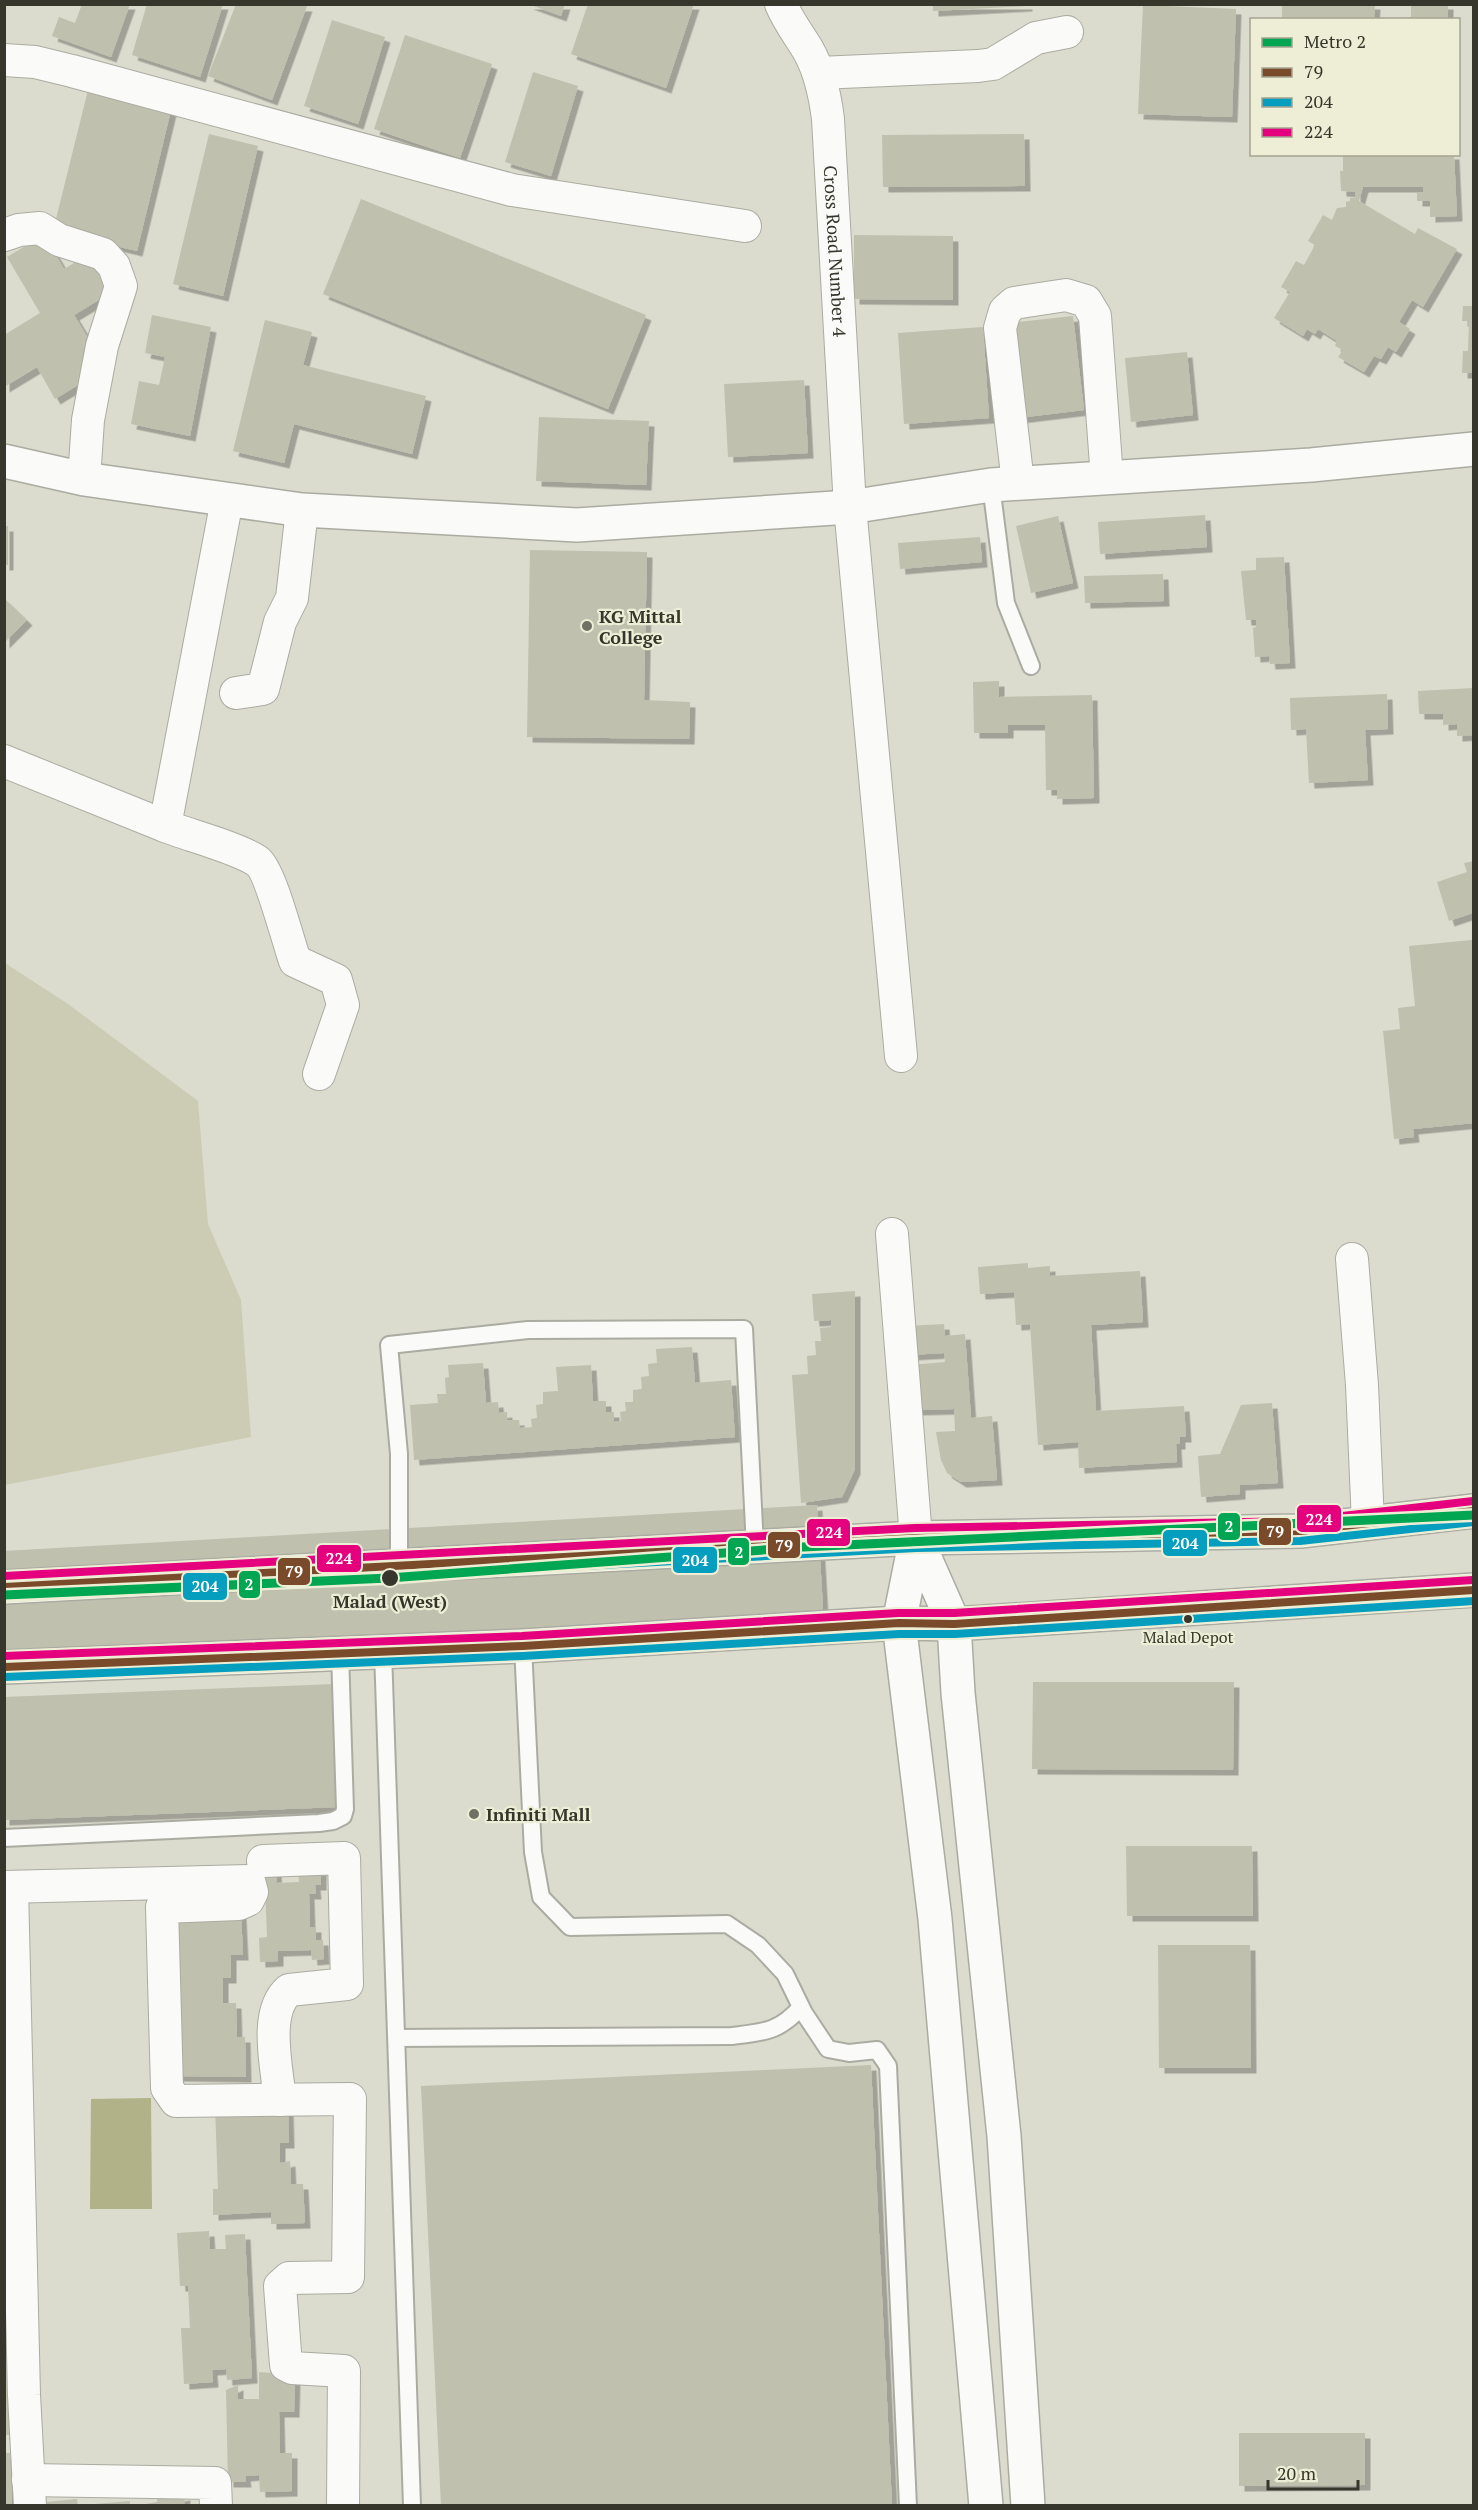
<svg xmlns="http://www.w3.org/2000/svg" width="1478" height="2510" font-family="'PT Serif',serif">
	<defs>
		<filter id="shadow"><feDropShadow dx="5.5" dy="5.5" stdDeviation="0" flood-color="#0004"/></filter>
	</defs>
	<rect width="100%" height="100%" fill="#dbdbce"/>
	<path fill="#ccccb5" d="M 5,963 L 68,1004 L 198,1101 L 208,1224 L 241,1300 L 251,1437 L 5,1485 Z"/>
	<path fill="#b1b288" d="M 151,2098 L 152,2209 L 90,2209 L 91,2099 Z"/>
	<path fill="#c0c0af" filter="url(#shadow)" d="M 82,4 L 130,4 L 111,57 L 52,36 L 59,17 L 75,23 Z
		M 147,4 L 223,4 L 200,77 L 132,55 Z
		M 236,4 L 307,6 L 272,100 L 208,76 Z
		M 528,4 L 565,4 L 561,16 Z
		M 588,4 L 694,4 L 666,88 L 571,54 Z
		M 933,4 L 1027,4 L 1027,6 L 933,11 Z
		M 1282,4 L 1375,4 L 1374,20 L 1282,20 Z
		M 1411,4 L 1448,4 L 1448,20 L 1407,20 L 1407,17 L 1411,17 Z
		M 1143,5 L 1236,9 L 1232,117 L 1138,114 Z
		M 332,20 L 385,37 L 358,124 L 304,106 Z
		M 405,35 L 492,64 L 460,158 L 374,129 Z
		M 533,72 L 578,86 L 551,176 L 505,162 Z
		M 89,86 L 172,106 L 137,251 L 53,231 Z
		M 209,134 L 258,146 L 223,296 L 173,284 Z
		M 1024,134 L 1025,186 L 883,187 L 882,135 Z
		M 1343,154 L 1454,154 L 1457,216 L 1430,217 L 1430,201 L 1417,201 L 1417,192 L 1423,192 L 1423,187 L 1363,187 L 1359,201 L 1415,234 L 1418,228 L 1457,249 L 1423,307 L 1412,300 L 1399,322 L 1410,329 L 1396,352 L 1388,347 L 1381,359 L 1374,356 L 1364,372 L 1338,357 L 1343,350 L 1335,346 L 1337,341 L 1318,329 L 1315,334 L 1307,329 L 1303,336 L 1274,318 L 1290,292 L 1281,287 L 1296,261 L 1304,265 L 1315,245 L 1308,241 L 1323,215 L 1332,220 L 1337,208 L 1346,207 L 1346,202 L 1350,201 L 1350,198 L 1355,198 L 1355,192 L 1341,191 L 1340,171 L 1343,171 Z
		M 361,199 L 646,315 L 608,409 L 323,294 Z
		M 44,235 L 64,269 L 97,249 L 120,287 L 74,315 L 106,368 L 55,399 L 37,367 L 4,387 L 4,335 L 40,313 L 7,257 Z
		M 854,235 L 953,236 L 953,300 L 854,299 Z
		M 1463,306 L 1474,306 L 1474,373 L 1462,373 L 1463,351 L 1468,351 L 1469,321 L 1462,321 Z
		M 152,315 L 211,327 L 190,436 L 131,424 L 139,381 L 159,385 L 165,357 L 145,353 Z
		M 1073,316 L 1084,410 L 1018,418 L 1008,323 Z
		M 265,320 L 312,332 L 303,365 L 426,396 L 412,454 L 294,424 L 284,463 L 233,451 Z
		M 983,327 L 989,418 L 904,424 L 898,333 Z
		M 1187,352 L 1193,415 L 1131,422 L 1125,358 Z
		M 804,380 L 808,453 L 728,457 L 724,384 Z
		M 539,417 L 649,421 L 646,485 L 536,481 Z
		M 1205,515 L 1207,547 L 1100,554 L 1098,522 Z
		M 1058,516 L 1073,583 L 1031,593 L 1016,526 Z
		M 4,526 L 8,526 L 8,565 L 4,565 Z
		M 980,537 L 982,562 L 900,569 L 898,543 Z
		M 530,550 L 647,552 L 644,700 L 690,702 L 689,739 L 527,737 Z
		M 1284,557 L 1290,663 L 1270,664 L 1269,656 L 1255,657 L 1253,628 L 1256,627 L 1256,620 L 1246,620 L 1241,571 L 1256,570 L 1256,558 Z
		M 1163,574 L 1164,601 L 1085,603 L 1084,576 Z
		M 4,598 L 27,620 L 4,643 Z
		M 999,681 L 999,697 L 1092,695 L 1094,798 L 1057,799 L 1057,790 L 1046,790 L 1045,725 L 1008,725 L 1008,733 L 974,733 L 973,682 Z
		M 1474,688 L 1474,735 L 1457,736 L 1457,724 L 1443,725 L 1443,714 L 1419,714 L 1418,691 Z
		M 1387,694 L 1388,729 L 1365,730 L 1368,780 L 1309,783 L 1306,729 L 1291,730 L 1290,698 Z
		M 1474,861 L 1473,913 L 1449,921 L 1437,882 L 1467,872 L 1464,863 Z
		M 1472,940 L 1474,1123 L 1413,1129 L 1414,1137 L 1394,1139 L 1383,1031 L 1400,1029 L 1398,1008 L 1415,1006 L 1409,946 Z
		M 1028,1263 L 1028,1268 L 1050,1266 L 1050,1276 L 1140,1271 L 1143,1322 L 1091,1325 L 1096,1411 L 1184,1406 L 1186,1437 L 1180,1437 L 1180,1444 L 1176,1444 L 1177,1462 L 1079,1468 L 1078,1442 L 1038,1445 L 1030,1324 L 1016,1325 L 1014,1292 L 980,1294 L 978,1267 Z
		M 855,1291 L 855,1469 L 842,1497 L 801,1503 L 792,1375 L 808,1374 L 807,1356 L 816,1355 L 815,1341 L 821,1341 L 820,1328 L 831,1327 L 831,1320 L 814,1321 L 812,1294 Z
		M 944,1324 L 945,1336 L 965,1334 L 971,1418 L 992,1416 L 997,1480 L 961,1482 L 947,1473 L 941,1460 L 936,1432 L 955,1431 L 954,1409 L 913,1410 L 910,1365 L 945,1362 L 944,1353 L 909,1355 L 907,1326 Z
		M 692,1347 L 695,1383 L 731,1380 L 735,1437 L 414,1460 L 410,1405 L 438,1403 L 437,1394 L 446,1394 L 445,1378 L 449,1377 L 448,1365 L 483,1363 L 486,1403 L 498,1402 L 499,1413 L 507,1412 L 507,1420 L 519,1420 L 520,1428 L 532,1427 L 531,1419 L 537,1418 L 536,1405 L 543,1404 L 543,1392 L 558,1391 L 556,1367 L 591,1365 L 593,1401 L 606,1401 L 606,1412 L 614,1412 L 614,1422 L 621,1421 L 620,1412 L 626,1411 L 625,1402 L 633,1402 L 633,1390 L 642,1389 L 641,1377 L 649,1376 L 648,1364 L 657,1363 L 656,1349 Z
		M 1272,1403 L 1278,1483 L 1240,1485 L 1240,1494 L 1201,1497 L 1198,1456 L 1220,1454 L 1241,1405 Z
		M 817,1505 L 824,1627 L 4,1673 L 4,1551 Z
		M 1033,1682 L 1234,1682 L 1233,1770 L 1032,1769 Z
		M 335,1684 L 339,1807 L 4,1820 L 4,1697 Z
		M 1126,1846 L 1252,1846 L 1253,1916 L 1127,1916 Z
		M 276,1870 L 277,1883 L 299,1882 L 298,1871 L 321,1870 L 321,1885 L 315,1885 L 316,1894 L 309,1894 L 310,1927 L 316,1927 L 316,1940 L 323,1940 L 324,1959 L 312,1960 L 311,1950 L 278,1951 L 278,1961 L 260,1962 L 259,1938 L 267,1937 L 265,1887 L 256,1871 Z
		M 241,1913 L 243,1955 L 231,1955 L 231,1978 L 223,1978 L 223,2003 L 236,2003 L 237,2037 L 245,2037 L 246,2077 L 176,2076 L 172,1917 Z
		M 1158,1945 L 1250,1945 L 1251,2068 L 1159,2068 Z
		M 871,2065 L 892,2506 L 441,2506 L 421,2086 Z
		M 288,2105 L 289,2143 L 280,2143 L 280,2163 L 290,2161 L 291,2184 L 303,2184 L 305,2223 L 271,2224 L 271,2212 L 213,2215 L 213,2189 L 218,2189 L 215,2106 Z
		M 209,2231 L 210,2249 L 226,2249 L 225,2235 L 245,2234 L 252,2378 L 227,2380 L 226,2369 L 212,2370 L 213,2382 L 184,2384 L 181,2328 L 190,2328 L 188,2286 L 180,2286 L 177,2233 Z
		M 4,2321 L 6,2321 L 10,2435 L 4,2435 Z
		M 259,2372 L 295,2375 L 294,2412 L 279,2412 L 280,2453 L 292,2453 L 292,2491 L 260,2492 L 259,2475 L 245,2476 L 246,2482 L 228,2482 L 226,2390 L 238,2385 L 238,2399 L 259,2399 Z
		M 1239,2433 L 1365,2433 L 1365,2485 L 1239,2486 Z
		M 4,2453 L 10,2453 L 12,2506 L 4,2506 Z
		M 185,2495 L 184,2506 L 135,2506 L 157,2502 L 157,2499 Z
		M 77,2499 L 78,2506 L 47,2506 L 46,2502 Z
		M 130,2501 L 130,2506 L 95,2506 L 95,2504 Z"/>
	<g fill="none" stroke-linecap="round" stroke-linejoin="round">
		<g stroke="#abaca1" stroke-width="20">
			<path id="service" d="M 991,485 L 1006,603 L 1031,666
				M 399,1566 L 399,1454 L 389,1345 L 528,1330 L 744,1329 L 755,1547
				M 523,1646 L 533,1852 L 541,1897 L 570,1927 L 727,1924 L 758,1945 L 785,1974 L 804,2013 L 828,2049 L 849,2053 L 877,2050 L 888,2066 L 908,2506
				M 383,1651 L 412,2506
				M 4,1838 L 319,1823 L 333,1821 L 343,1816 L 345,1809 L 340,1653
				M 396,2038 L 732,2036 C 764,2032 779,2032 801,2007"/>
		</g>
		<g stroke="#abaca1" stroke-width="34">
			<g id="minor">
				<path id="s1" d="M 781,4 C 788,21 799,35 808,50 C 820,71 825,95 828,119 L 850,507 L 901,1056"/>
				<path d="M 4,60 L 35,62 L 72,71 L 512,190 L 745,226"/>
				<path d="M 819,73 L 978,66 L 993,64 L 1036,38 L 1067,32"/>
				<path d="M 4,235 L 19,230 L 40,228 L 59,240 L 103,254 L 114,266 L 121,286 L 102,346 L 88,420 L 84,479"/>
				<path d="M 1018,483 L 1000,328 L 1005,311 L 1014,303 L 1066,295 L 1086,301 L 1095,316 L 1107,478"/>
				<path d="M 236,693 L 263,689 L 280,622 L 292,598 L 302,510"/>
				<path d="M 4,761 L 165,826 L 227,500"/>
				<path d="M 165,826 C 188,835 238,848 257,861 C 270,870 288,941 295,961 L 336,980 L 343,1005 L 319,1074"/>
				<path d="M 892,1234 L 916,1538"/>
				<path d="M 1352,1259 L 1362,1385 L 1368,1523"/>
				<path d="M 263,1861 L 344,1858 L 347,1984 L 289,1990 C 263,2012 277,2068 280,2100"/>
				<path d="M 4,1887 L 249,1881 L 252,1892 L 248,1900 L 239,1904 L 162,1907 L 167,2088 L 176,2101 L 350,2099 L 348,2277 L 289,2278 L 280,2286 L 286,2365 L 292,2368 L 344,2371 L 343,2506"/>
				<path d="M 12,1887 L 24,2395 L 30,2506"/>
				<path d="M 28,2480 L 215,2483 L 216,2506"/>
			</g>
		</g>
		<g stroke="#abaca1" stroke-width="36">
			<path id="tertiary" d="M 4,461 L 84,479 L 302,510 L 577,525 L 850,507 L 991,485 L 1311,465 L 1474,449
				M 916,1538 L 954,1624 L 958,1693 L 1004,2136 L 1028,2506
				M 916,1538 L 899,1623 L 935,1919 L 986,2506"/>
		</g>
		<g stroke="#abaca1" stroke-width="36">
			<path id="primary" d="M 4,1587 L 916,1538 L 1300,1531 L 1474,1511
				M 4,1667 L 523,1646 L 899,1623 L 954,1624 L 1474,1590"/>
		</g>
		<use href="#service" stroke="#fafaf8" stroke-width="16"/>
		<use href="#minor" stroke="#fafaf8" stroke-width="32"/>
		<use href="#tertiary" stroke="#fafaf8" stroke-width="33"/>
		<use href="#primary" stroke="#fafaf8" stroke-width="33"/>
		<g stroke="#edeed5" stroke-width="12">
			<path id="bus-1" d="M 4,1587 L 916,1538 L 1300,1531 L 1474,1511
				M 4,1667 L 523,1646 L 899,1623 L 954,1624 L 1474,1590"/>
		</g>
		<g stroke="#edeed5" stroke-width="12">
			<path id="bus-2" d="M 5,1597 L 916,1548 L 1300,1541 L 1474,1522
				M 4,1677 L 523,1656 L 899,1634 L 955,1634 L 1474,1601"/>
		</g>
		<g stroke="#edeed5" stroke-width="12">
			<path id="bus-3" d="M 4,1576 L 915,1528 L 1299,1521 L 1473,1501
				M 4,1656 L 522,1636 L 898,1613 L 954,1613 L 1473,1580"/>
		</g>
		<use href="#bus-1" stroke="#7a4b2a" stroke-width="8"/>
		<use href="#bus-2" stroke="#059ebe" stroke-width="8"/>
		<use href="#bus-3" stroke="#e5007d" stroke-width="8"/>
		<g stroke="#edeed5" stroke-width="14">
			<path id="metro-1" d="M 4,1595 L 389,1578 L 803,1547 L 1474,1515"/>
		</g>
		<use href="#metro-1" stroke="#00a651" stroke-width="9"/>
	</g>
	<g fill="#707065" stroke="#edeed5" stroke-width="2">
		<circle cx="587" cy="626" r="6"/>
		<circle cx="474" cy="1814" r="6"/>
	</g>
	<g fill="#36362c" stroke="#edeed5" stroke-width="2">
		<circle cx="390" cy="1578" r="9"/>
		<circle cx="1188" cy="1619" r="5"/>
	</g>
	<g text-anchor="middle" dominant-baseline="central" stroke-width="4.5" stroke-linejoin="round" paint-order="stroke">
		<g font-size="16" fill="#36362c" stroke="#edeed5">
			<text x="1188" y="1637">Malad Depot</text>
		</g>
		<g font-size="18" fill="#36362c" stroke="#edeed5">
			<text stroke="none"><textPath href="#s1" startOffset="258">Cross Road Number 4</textPath></text>
		</g>
		<g font-size="18" font-weight="bold" fill="#36362c" stroke="#edeed5" text-anchor="start">
			<text x="599" y="616">KG Mittal<tspan x="599" dy="21">College</tspan></text>
			<text x="486" y="1814">Infiniti Mall</text>
		</g>
		<g font-size="18" font-weight="bold" fill="#36362c" stroke="#edeed5">
			<text x="390" y="1601">Malad (West)</text>
		</g>
	</g>
	<g stroke="#edeed5" stroke-width="2">
		<rect x="1296" y="1504" width="46" height="29" rx="6" fill="#e5007d"/>
		<rect x="1217" y="1512" width="24" height="29" rx="6" fill="#00a651"/>
		<rect x="1258" y="1517" width="34" height="29" rx="6" fill="#7a4b2a"/>
		<rect x="806" y="1518" width="45" height="29" rx="6" fill="#e5007d"/>
		<rect x="1162" y="1529" width="46" height="28" rx="6" fill="#059ebe"/>
		<rect x="767" y="1531" width="34" height="28" rx="6" fill="#7a4b2a"/>
		<rect x="727" y="1537" width="23" height="29" rx="6" fill="#00a651"/>
		<rect x="316" y="1544" width="46" height="29" rx="6" fill="#e5007d"/>
		<rect x="672" y="1546" width="46" height="28" rx="6" fill="#059ebe"/>
		<rect x="277" y="1557" width="34" height="29" rx="6" fill="#7a4b2a"/>
		<rect x="238" y="1570" width="23" height="29" rx="6" fill="#00a651"/>
		<rect x="182" y="1572" width="46" height="29" rx="6" fill="#059ebe"/>
	</g>
	<g font-size="16" text-anchor="middle" font-weight="bold" fill="#fff">
		<text x="1319" y="1525">224</text>
		<text x="1229" y="1532">2</text>
		<text x="1275" y="1537">79</text>
		<text x="829" y="1538">224</text>
		<text x="1185" y="1549">204</text>
		<text x="784" y="1551">79</text>
		<text x="739" y="1558">2</text>
		<text x="339" y="1564">224</text>
		<text x="695" y="1566">204</text>
		<text x="294" y="1577">79</text>
		<text x="249" y="1590">2</text>
		<text x="205" y="1592">204</text>
	</g>
	<rect width="1478" height="2510" fill="none" stroke="#36362c" stroke-width="12"/>
	<rect x="1250" y="18" width="210" height="138" fill="#edeed5" stroke="#a4a491" stroke-width="1.5"/>
	<rect x="1262" y="38" width="30" height="9" fill="#00a651" stroke="#a4a491" stroke-width="1.5"/>
	<text x="1304" y="48" font-size="18" fill="#36362c">Metro 2</text>
	<rect x="1262" y="68" width="30" height="9" fill="#7a4b2a" stroke="#a4a491" stroke-width="1.5"/>
	<text x="1304" y="78" font-size="18" fill="#36362c">79</text>
	<rect x="1262" y="98" width="30" height="9" fill="#059ebe" stroke="#a4a491" stroke-width="1.5"/>
	<text x="1304" y="108" font-size="18" fill="#36362c">204</text>
	<rect x="1262" y="128" width="30" height="9" fill="#e5007d" stroke="#a4a491" stroke-width="1.5"/>
	<text x="1304" y="138" font-size="18" fill="#36362c">224</text>
	<path d="M1268 2480v9h90v-9" fill="none" stroke="#36362c" stroke-width="3"/>
	<text x="1277" y="2480" font-size="18" fill="#36362c" stroke="#edeed5" stroke-width="4.5" paint-order="stroke">20 m</text>
</svg>
